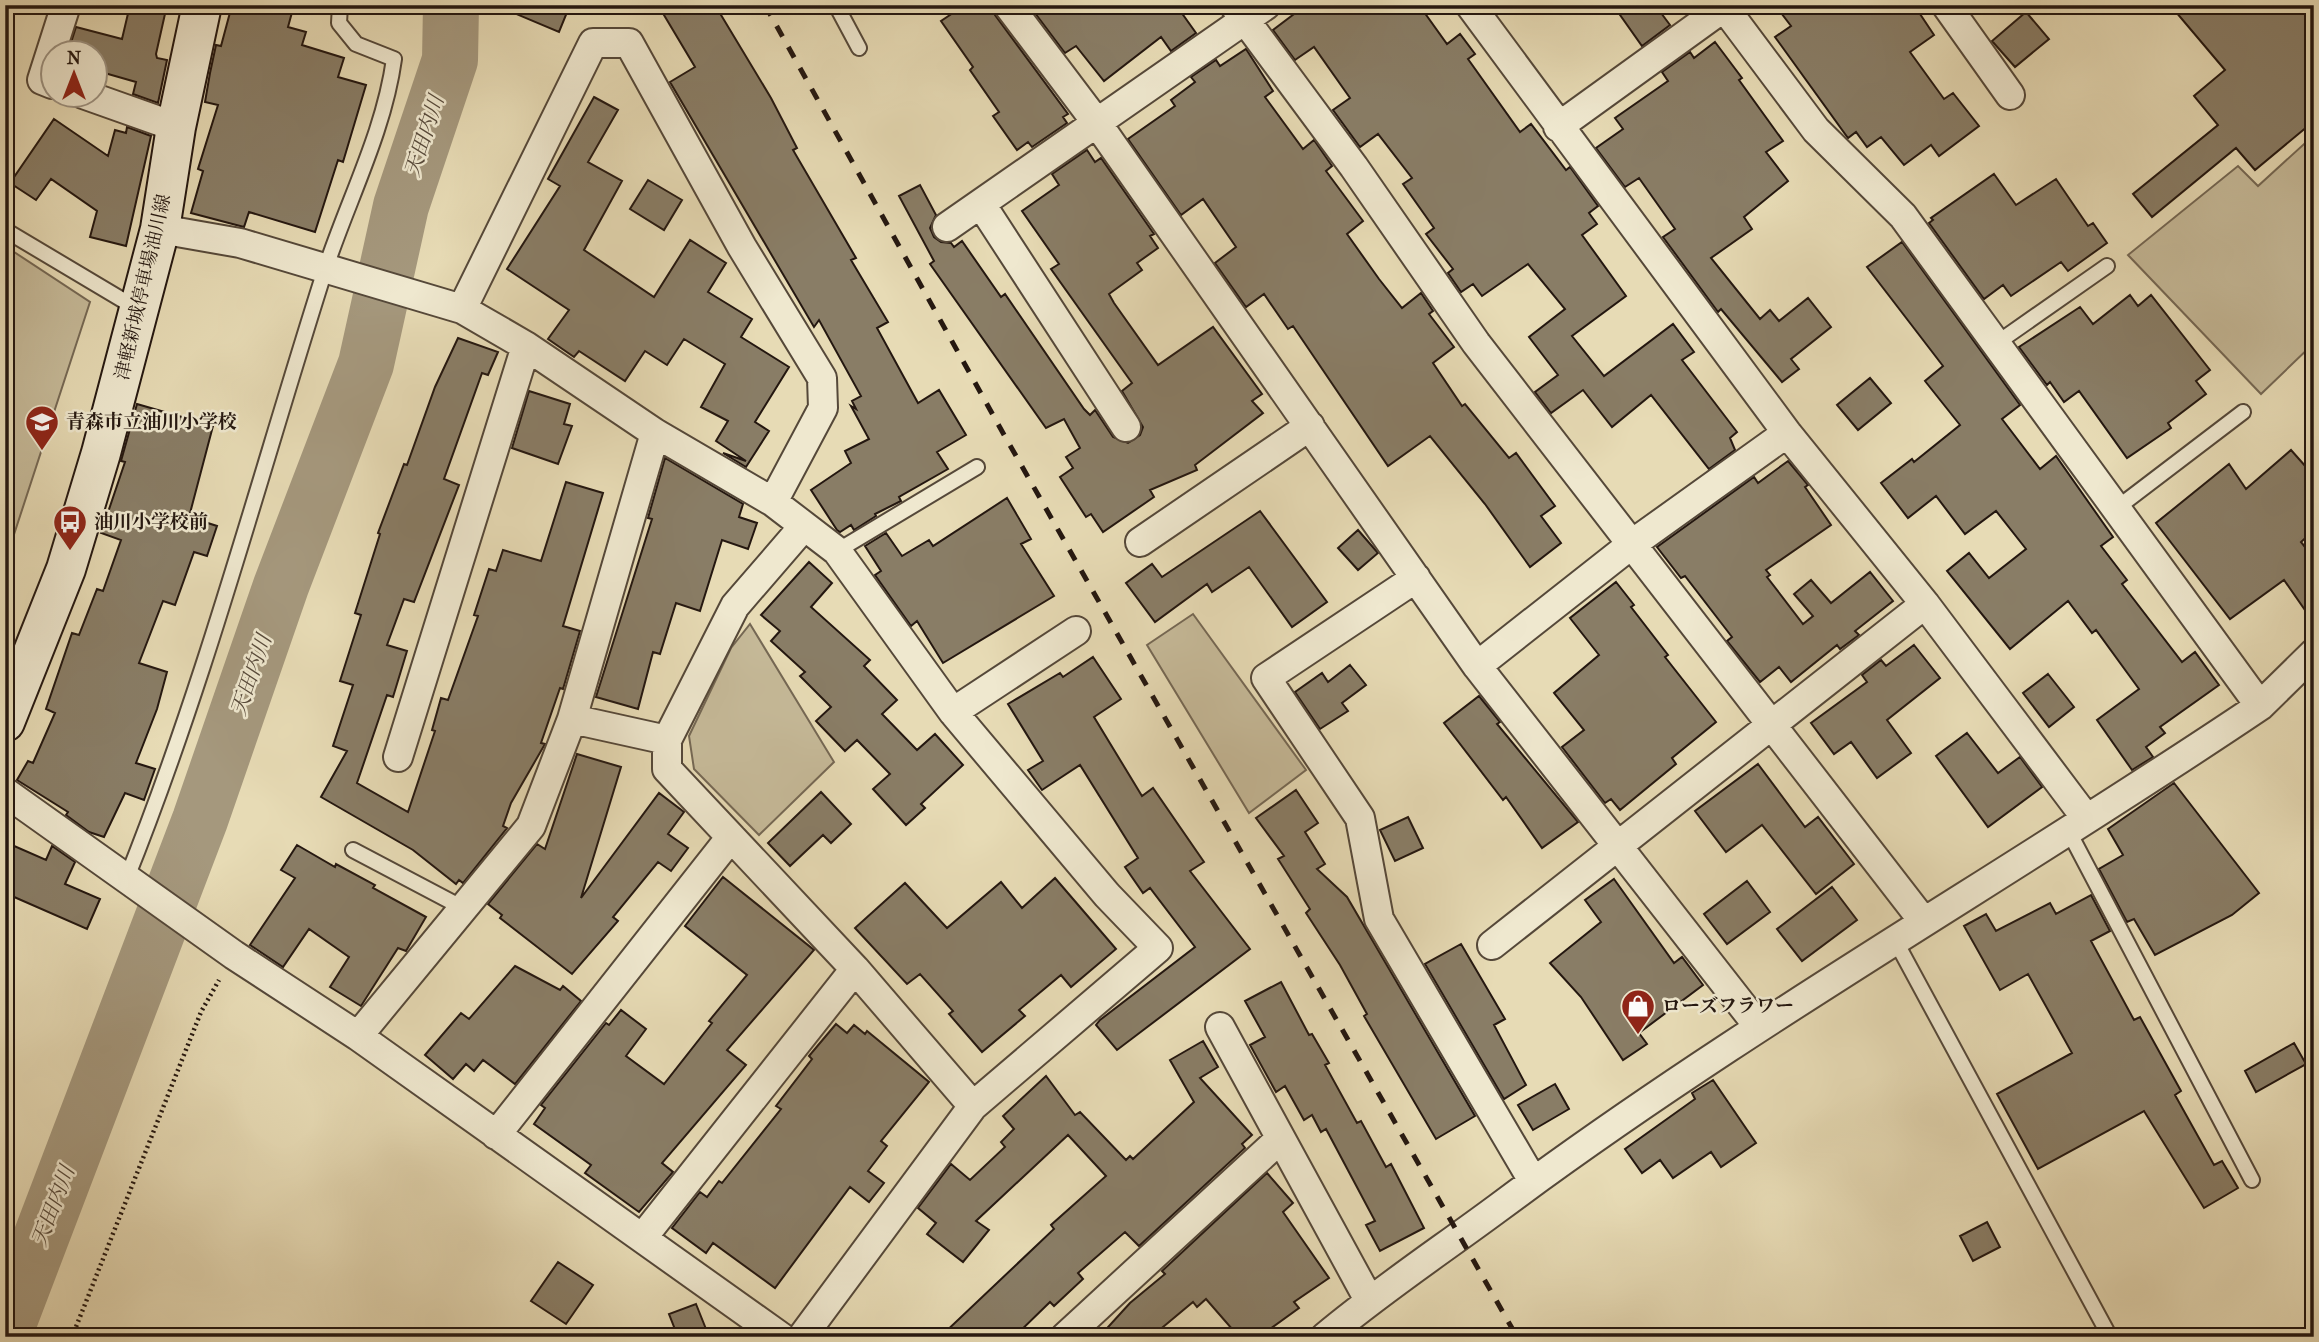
<svg xmlns="http://www.w3.org/2000/svg" width="2319" height="1342" font-family="'IM FELL French Canon','Noto Serif JP',serif">
	<rect width="100%" height="100%" fill="#e7dbb5"/>
	<filter id="stains"><feTurbulence type="fractalNoise" baseFrequency=".00286" numOctaves="4"/><feColorMatrix values="0 0 0 0 .2 0 0 0 0 .09 0 0 0 0 .02 0 0 0 .5 -.17"/></filter>
	<radialGradient id="worn" r=".72"><stop offset=".6" stop-color="#630" stop-opacity="0"/><stop offset="1" stop-color="#630" stop-opacity=".3"/></radialGradient>
	<path fill="#c6ba99" stroke="#756854" stroke-width="2" d="M 2314,135 L 2314,343 L 2261,394 L 2128,255 L 2238,166 L 2258,186 Z
		M 5,246 L 90,302 L 5,562 Z
		M 1193,614 L 1306,770 L 1249,813 L 1147,645 Z
		M 750,624 L 834,762 L 759,835 L 694,769 L 689,736 L 731,648 Z"/>
	<g fill="none" stroke-linecap="round" stroke-linejoin="round">
		<path stroke="#a5987d" stroke-width="56" d="M 5,1332 L 200,820 L 281,586 L 366,364 L 401,206 L 450,60 L 451,5"/>
	</g>
	<path fill="#897d66" stroke="#241710" stroke-width="2" d="M 130,5 L 167,5 L 156,54 L 157,58 L 167,60 L 158,103 L 133,94 L 136,82 L 94,70 L 94,52 L 68,52 L 76,27 L 122,39 Z
		M 232,5 L 294,5 L 288,27 L 306,32 L 302,45 L 344,58 L 338,77 L 366,85 L 343,162 L 338,160 L 315,232 L 249,212 L 244,227 L 191,213 L 203,171 L 198,169 L 218,105 L 205,102 L 210,73 L 216,45 L 221,46 Z
		M 495,5 L 570,5 L 559,32 Z
		M 658,5 L 715,5 L 771,98 L 797,148 L 793,150 L 856,258 L 851,260 L 888,322 L 877,328 L 918,403 L 939,390 L 966,435 L 937,452 L 948,469 L 899,497 L 901,501 L 875,514 L 876,516 L 854,530 L 851,525 L 840,532 L 837,530 L 811,490 L 851,463 L 845,451 L 869,439 L 851,406 L 856,409 L 852,401 L 861,396 L 819,320 L 814,327 L 670,82 L 695,67 Z
		M 965,5 L 992,5 L 995,15 L 1068,114 L 1063,117 L 1067,123 L 1032,147 L 1028,142 L 1017,150 L 993,116 L 999,112 L 970,70 L 973,67 L 941,21 Z
		M 1029,5 L 1176,5 L 1196,33 L 1171,51 L 1161,37 L 1104,81 L 1076,46 L 1065,53 Z
		M 1306,5 L 1419,5 L 1447,44 L 1460,34 L 1475,54 L 1468,59 L 1520,132 L 1531,124 L 1566,170 L 1570,167 L 1598,206 L 1589,213 L 1597,224 L 1582,235 L 1626,296 L 1572,336 L 1604,376 L 1673,324 L 1694,352 L 1682,360 L 1737,432 L 1730,438 L 1735,450 L 1709,469 L 1651,395 L 1612,427 L 1583,390 L 1551,413 L 1535,392 L 1558,375 L 1529,337 L 1565,309 L 1528,264 L 1482,296 L 1473,284 L 1461,292 L 1448,273 L 1453,269 L 1426,234 L 1434,228 L 1403,184 L 1412,178 L 1378,134 L 1360,147 L 1333,110 L 1350,98 L 1314,47 L 1295,60 L 1273,30 Z
		M 1613,5 L 1655,5 L 1670,25 L 1642,46 Z
		M 1775,5 L 1914,5 L 1934,35 L 1910,52 L 1944,99 L 1953,93 L 1979,126 L 1939,156 L 1931,145 L 1904,165 L 1881,137 L 1867,147 L 1856,132 L 1848,138 L 1775,37 L 1791,26 Z
		M 2170,5 L 2314,5 L 2314,121 L 2255,170 L 2236,148 L 2152,217 L 2133,194 L 2218,125 L 2194,96 L 2225,70 Z
		M 2026,12 L 2049,39 L 2015,67 L 1992,41 Z
		M 1715,42 L 1742,78 L 1739,80 L 1783,141 L 1766,152 L 1788,181 L 1744,217 L 1752,229 L 1711,258 L 1760,319 L 1770,310 L 1779,321 L 1808,298 L 1831,327 L 1791,359 L 1799,369 L 1782,382 L 1721,309 L 1718,312 L 1663,237 L 1675,229 L 1639,178 L 1625,187 L 1596,148 L 1623,129 L 1615,118 L 1668,81 L 1662,72 L 1690,52 L 1694,58 Z
		M 1246,49 L 1273,91 L 1265,97 L 1303,149 L 1314,140 L 1332,166 L 1326,171 L 1363,221 L 1347,234 L 1379,279 L 1402,308 L 1421,293 L 1433,311 L 1429,314 L 1454,347 L 1433,363 L 1462,406 L 1465,404 L 1509,458 L 1516,453 L 1555,506 L 1541,516 L 1561,543 L 1530,567 L 1485,504 L 1430,436 L 1388,466 L 1293,326 L 1288,329 L 1264,294 L 1246,307 L 1215,263 L 1236,247 L 1203,199 L 1181,215 L 1128,139 L 1175,106 L 1171,100 L 1195,82 L 1191,77 L 1216,60 L 1220,66 Z
		M 594,97 L 618,110 L 588,162 L 622,181 L 584,250 L 654,297 L 690,240 L 726,263 L 708,292 L 752,319 L 741,337 L 789,367 L 755,422 L 769,431 L 746,467 L 723,453 L 746,461 L 716,441 L 728,421 L 701,407 L 725,364 L 684,339 L 667,365 L 645,351 L 625,381 L 579,351 L 574,357 L 548,339 L 569,310 L 507,269 L 560,186 L 548,179 Z
		M 54,119 L 108,156 L 115,130 L 126,133 L 127,127 L 151,136 L 126,246 L 90,237 L 97,211 L 51,179 L 36,200 L 10,183 Z
		M 1087,150 L 1095,162 L 1101,158 L 1154,234 L 1150,236 L 1158,248 L 1137,263 L 1142,270 L 1109,294 L 1114,303 L 1158,365 L 1213,327 L 1262,394 L 1252,401 L 1263,413 L 1195,465 L 1197,470 L 1150,490 L 1154,497 L 1103,532 L 1091,514 L 1086,517 L 1060,477 L 1073,468 L 1066,457 L 1080,448 L 1064,419 L 1046,428 L 930,264 L 934,261 L 899,196 L 920,185 L 936,215 L 930,228 L 934,237 L 941,242 L 951,243 L 954,247 L 962,241 L 1001,297 L 1005,294 L 1084,409 L 1090,415 L 1095,410 L 1113,437 L 1128,443 L 1140,435 L 1143,427 L 1122,391 L 1132,383 L 1051,269 L 1059,264 L 1022,211 L 1059,185 L 1052,174 Z
		M 1994,174 L 2016,205 L 2056,179 L 2088,226 L 2093,223 L 2107,243 L 2068,271 L 2061,262 L 2011,296 L 2003,285 L 1984,299 L 1929,223 L 1933,220 L 1931,218 Z
		M 648,180 L 682,200 L 664,230 L 630,209 Z
		M 1902,242 L 2020,405 L 2002,419 L 2040,469 L 2056,456 L 2113,537 L 2101,546 L 2127,580 L 2122,584 L 2182,662 L 2195,652 L 2219,685 L 2160,727 L 2165,733 L 2146,747 L 2153,757 L 2132,770 L 2097,720 L 2139,689 L 2096,630 L 2092,633 L 2068,601 L 2010,649 L 1947,571 L 1969,553 L 1989,578 L 2026,549 L 1996,511 L 1965,534 L 1936,496 L 1908,518 L 1881,483 L 1912,459 L 1914,462 L 1960,425 L 1925,381 L 1943,366 L 1867,267 Z
		M 2130,295 L 2138,306 L 2151,295 L 2210,370 L 2196,381 L 2206,394 L 2168,423 L 2171,428 L 2127,458 L 2079,391 L 2064,402 L 2050,382 L 2047,385 L 2019,347 L 2080,307 L 2093,324 Z
		M 458,338 L 498,352 L 488,375 L 482,373 L 444,479 L 459,485 L 414,602 L 404,599 L 387,645 L 407,651 L 393,697 L 387,695 L 357,783 L 408,812 L 435,731 L 432,730 L 441,698 L 448,700 L 478,616 L 474,615 L 489,569 L 496,571 L 503,550 L 541,561 L 566,482 L 603,493 L 563,626 L 580,631 L 563,689 L 560,688 L 541,743 L 545,744 L 511,803 L 503,826 L 507,828 L 463,883 L 459,880 L 456,884 L 413,850 L 321,797 L 347,751 L 333,746 L 353,685 L 340,681 L 361,615 L 355,613 L 380,534 L 378,533 L 404,464 L 407,465 L 435,387 Z
		M 1870,378 L 1891,403 L 1858,430 L 1837,405 Z
		M 529,391 L 570,404 L 564,424 L 572,426 L 558,464 L 512,448 Z
		M 137,404 L 213,426 L 189,517 L 217,526 L 207,556 L 194,552 L 175,605 L 163,601 L 139,663 L 167,672 L 157,709 L 136,763 L 155,769 L 144,800 L 125,793 L 104,837 L 89,832 L 66,815 L 68,812 L 17,780 L 28,761 L 33,763 L 55,713 L 46,709 L 72,633 L 79,635 L 97,589 L 103,591 L 121,540 L 101,533 L 125,462 L 121,461 Z
		M 2291,450 L 2314,476 L 2314,530 L 2301,542 L 2314,558 L 2314,623 L 2284,580 L 2230,619 L 2156,523 L 2229,464 L 2246,489 Z
		M 665,458 L 743,504 L 739,517 L 757,523 L 748,549 L 722,540 L 700,611 L 676,603 L 660,654 L 653,652 L 638,709 L 596,697 L 652,519 L 648,518 Z
		M 1788,461 L 1808,485 L 1805,487 L 1831,525 L 1766,570 L 1770,575 L 1767,577 L 1803,624 L 1813,616 L 1794,594 L 1811,580 L 1831,603 L 1870,572 L 1893,601 L 1855,631 L 1859,635 L 1840,649 L 1837,645 L 1791,682 L 1779,667 L 1760,682 L 1727,641 L 1732,637 L 1685,576 L 1681,578 L 1657,547 L 1754,477 L 1758,483 Z
		M 1007,498 L 1031,539 L 1021,544 L 1054,596 L 943,663 L 917,621 L 911,626 L 875,575 L 881,571 L 865,546 L 886,533 L 902,556 L 929,540 L 933,546 Z
		M 1260,511 L 1327,602 L 1292,627 L 1249,567 L 1212,592 L 1207,584 L 1155,622 L 1126,583 L 1152,564 L 1162,577 Z
		M 1358,530 L 1378,553 L 1358,570 L 1338,548 Z
		M 809,562 L 832,583 L 811,607 L 870,660 L 864,666 L 897,700 L 882,714 L 917,750 L 935,734 L 963,765 L 921,804 L 925,808 L 906,825 L 873,789 L 890,774 L 857,740 L 845,751 L 816,721 L 831,707 L 800,676 L 805,672 L 771,641 L 780,631 L 761,615 Z
		M 1616,582 L 1634,605 L 1631,607 L 1668,655 L 1665,657 L 1716,722 L 1672,758 L 1676,764 L 1620,810 L 1611,799 L 1605,803 L 1562,747 L 1584,730 L 1554,693 L 1599,655 L 1570,618 Z
		M 1914,645 L 1940,678 L 1887,720 L 1911,753 L 1877,778 L 1851,742 L 1834,754 L 1811,723 L 1867,682 L 1862,675 L 1881,660 L 1886,666 Z
		M 1093,657 L 1121,699 L 1094,717 L 1142,796 L 1153,788 L 1204,862 L 1190,871 L 1250,949 L 1117,1050 L 1096,1025 L 1100,1020 L 1195,947 L 1150,888 L 1143,893 L 1125,867 L 1138,858 L 1080,765 L 1042,790 L 1028,770 L 1043,761 L 1008,704 L 1060,673 L 1063,677 Z
		M 1350,665 L 1366,685 L 1342,703 L 1348,711 L 1320,729 L 1295,692 L 1322,673 L 1328,682 Z
		M 2048,674 L 2074,707 L 2049,727 L 2023,693 Z
		M 1479,696 L 1500,722 L 1497,724 L 1578,822 L 1542,848 L 1506,797 L 1503,800 L 1444,723 Z
		M 1967,733 L 1998,773 L 2020,757 L 2042,787 L 1988,827 L 1936,756 Z
		M 577,754 L 621,767 L 581,898 L 659,793 L 684,812 L 668,834 L 688,848 L 671,871 L 658,862 L 613,917 L 618,921 L 572,974 L 500,918 L 502,915 L 488,904 L 537,844 L 545,849 Z
		M 1758,764 L 1805,827 L 1818,817 L 1854,864 L 1816,894 L 1762,825 L 1726,852 L 1695,811 Z
		M 2174,783 L 2259,893 L 2232,915 L 2155,955 L 2134,919 L 2127,922 L 2099,869 L 2123,855 L 2108,829 Z
		M 1296,790 L 1318,823 L 1305,832 L 1325,864 L 1317,869 L 1347,897 L 1475,1116 L 1436,1139 L 1364,1016 L 1367,1014 L 1340,965 L 1306,913 L 1310,909 L 1278,859 L 1284,856 L 1256,818 Z
		M 821,792 L 851,824 L 831,843 L 823,835 L 790,866 L 768,843 Z
		M 1408,817 L 1423,848 L 1395,861 L 1380,830 Z
		M 5,842 L 46,860 L 52,846 L 75,862 L 65,884 L 100,899 L 87,929 L 5,893 Z
		M 297,845 L 335,867 L 336,864 L 375,885 L 373,888 L 426,917 L 406,951 L 398,948 L 361,1006 L 330,987 L 349,957 L 309,929 L 283,967 L 250,945 L 295,878 L 281,870 Z
		M 723,877 L 814,950 L 727,1050 L 746,1065 L 662,1163 L 673,1172 L 639,1212 L 585,1173 L 591,1165 L 534,1124 L 545,1108 L 541,1105 L 606,1023 L 609,1025 L 621,1010 L 646,1029 L 626,1056 L 664,1084 L 712,1023 L 709,1021 L 747,975 L 685,926 Z
		M 1055,878 L 1116,949 L 1071,987 L 1061,975 L 1019,1010 L 1025,1016 L 982,1052 L 949,1014 L 953,1011 L 920,974 L 907,984 L 855,928 L 905,883 L 947,928 L 1001,882 L 1022,908 Z
		M 1614,879 L 1674,963 L 1682,957 L 1703,985 L 1639,1033 L 1647,1044 L 1623,1060 L 1581,997 L 1550,963 L 1601,922 L 1585,900 Z
		M 1747,881 L 1770,912 L 1727,944 L 1704,914 Z
		M 1832,887 L 1857,920 L 1802,961 L 1777,929 Z
		M 2091,895 L 2110,931 L 2091,941 L 2134,1020 L 2140,1017 L 2181,1091 L 2175,1095 L 2214,1165 L 2222,1161 L 2238,1188 L 2204,1208 L 2144,1111 L 2038,1169 L 1997,1094 L 2072,1053 L 2028,974 L 2000,990 L 1964,926 L 1986,914 L 1996,931 L 2050,903 L 2056,914 Z
		M 1461,944 L 1505,1019 L 1494,1025 L 1526,1085 L 1504,1099 L 1425,964 Z
		M 515,966 L 560,990 L 563,986 L 581,1001 L 515,1084 L 483,1060 L 474,1071 L 466,1064 L 453,1079 L 425,1055 L 461,1013 L 469,1019 Z
		M 1281,982 L 1309,1035 L 1312,1034 L 1329,1063 L 1325,1065 L 1357,1123 L 1361,1121 L 1386,1167 L 1391,1164 L 1424,1228 L 1380,1251 L 1366,1225 L 1375,1221 L 1326,1129 L 1321,1132 L 1312,1115 L 1304,1120 L 1285,1086 L 1276,1092 L 1250,1045 L 1265,1037 L 1245,1001 Z
		M 836,1024 L 847,1033 L 854,1025 L 865,1034 L 867,1031 L 929,1082 L 881,1141 L 887,1146 L 868,1171 L 884,1183 L 869,1202 L 850,1187 L 775,1288 L 713,1243 L 706,1253 L 672,1228 L 700,1192 L 707,1197 L 719,1181 L 722,1183 L 781,1109 L 776,1106 L 812,1059 L 809,1056 Z
		M 1203,1041 L 1218,1067 L 1200,1078 L 1252,1135 L 1242,1144 L 1245,1148 L 1139,1246 L 1125,1232 L 1078,1273 L 1083,1279 L 1054,1306 L 1050,1302 L 1014,1337 L 940,1337 L 1054,1229 L 1051,1225 L 1106,1176 L 1068,1135 L 976,1221 L 989,1230 L 963,1262 L 927,1234 L 936,1223 L 918,1208 L 951,1164 L 970,1180 L 1005,1147 L 1001,1142 L 1014,1129 L 1003,1116 L 1046,1076 L 1075,1115 L 1080,1112 L 1126,1160 L 1130,1156 L 1133,1159 L 1194,1102 L 1170,1060 Z
		M 2294,1043 L 2306,1064 L 2256,1092 L 2245,1071 Z
		M 1713,1080 L 1756,1143 L 1721,1167 L 1711,1152 L 1673,1178 L 1660,1160 L 1642,1173 L 1625,1149 L 1695,1099 L 1692,1093 Z
		M 1555,1084 L 1569,1109 L 1533,1130 L 1518,1105 Z
		M 1267,1173 L 1293,1203 L 1283,1212 L 1329,1278 L 1294,1302 L 1299,1308 L 1259,1337 L 1239,1337 L 1206,1299 L 1197,1307 L 1193,1302 L 1151,1337 L 1099,1337 L 1130,1303 L 1165,1274 L 1162,1271 Z
		M 1987,1222 L 2000,1247 L 1973,1261 L 1960,1236 Z
		M 558,1262 L 593,1285 L 566,1324 L 531,1301 Z
		M 696,1304 L 706,1329 L 678,1337 L 669,1314 Z"/>
	<g fill="none" stroke-linecap="round" stroke-linejoin="round">
		<g stroke="#554839" stroke-width="18">
			<path id="service" d="M 836,5 L 859,48
				M 5,230 L 136,308
				M 1997,343 L 2107,266
				M 2117,508 L 2243,412
				M 837,551 L 977,467
				M 2068,830 L 2252,1180
				M 353,850 L 463,908
				M 126,880 C 206,681 260,474 325,270 C 348,200 384,132 394,59 L 356,44 L 339,23 L 340,5
				M 1895,940 L 2110,1337"/>
		</g>
		<g stroke="#554839" stroke-width="32">
			<path id="minor" d="M 1008,5 L 1097,123 L 1477,666 L 1759,1027
				M 1234,5 L 1354,167 L 1476,343 L 1924,922
				M 1470,5 L 1787,433 L 1925,604 L 2086,818
				M 1946,5 L 2010,95
				M 1724,7 L 1816,130 L 1903,216 L 2260,706
				M 52,84 L 42,80 L 66,5
				M 83,94 L 176,127
				M 1558,127 L 1727,5
				M 981,204 L 1126,427
				M 947,227 L 1266,5
				M 160,229 L 240,243 L 462,309 L 526,346 L 655,433 L 773,502 L 837,551 L 953,712 L 1107,895 L 1158,948 L 973,1106 L 802,1337
				M 462,309 L 593,43 L 629,43 L 742,247 L 822,378 L 823,408 L 773,502
				M 804,526 L 735,606 L 667,740 L 667,769 L 855,969 L 973,1106
				M 1140,542 L 1310,426
				M 1416,578 L 1266,678 L 1360,818 L 1379,919 L 1533,1181
				M 1477,666 L 1632,544 L 1787,433
				M 953,712 L 1076,631
				M 572,719 L 655,433
				M 398,757 L 526,346
				M 5,792 L 234,955 L 358,1036 L 781,1337
				M 1492,945 L 1925,604
				M 1220,1027 L 1369,1300
				M 358,1036 L 531,826 L 572,719 L 667,740
				M 496,1135 L 731,837
				M 643,1237 L 855,969
				M 1065,1337 L 1280,1139
				M 1325,1337 C 1381,1290 1440,1251 1498,1208 C 1742,1026 2008,876 2260,706 L 2314,653"/>
		</g>
		<g stroke="#241710" stroke-width="42">
			<path id="secondary" d="M 5,722 L 66,569 L 101,453 L 160,229 L 176,127 L 202,5"/>
		</g>
		<path stroke="#241710" stroke-width="4.5" stroke-dasharray="2 3.5" stroke-linecap="butt" d="M 72,1337 L 201,1012 L 219,980"/>
		<use href="#service" stroke="#efe8cf" stroke-width="14"/>
		<use href="#minor" stroke="#efe8cf" stroke-width="28"/>
		<use href="#secondary" stroke="#efe8cf" stroke-width="38"/>
		<path stroke="#241710" stroke-width="5" stroke-dasharray="12 12" stroke-linecap="butt" d="M 765,5 L 1003,433 L 1517,1337"/>
	</g>
	<defs>
		<g id="school-pin" transform="scale(1.75)"><path d="M0 17L-7.5 6A9.5 9.5 0 1 1 7.5 6Z" fill="#8f2418" stroke="#efe8cf"/><path d="M0-5L7-2L0 1L-7-2ZM-4 1L0 2.5L4 1V4Q0 6-4 4Z" fill="#fff"/></g>
		<g id="bus-pin" transform="scale(1.75)"><path d="M0 17L-7.5 6A9.5 9.5 0 1 1 7.5 6Z" fill="#8f2418" stroke="#efe8cf"/><path d="M-5-6H5V4H4V6H2V4H-2V6H-4V4H-5ZM-3.5-4V0h7V-4ZM-3.5 1.2v1.5H-2V1.2ZM2 1.2v1.5H3.5V1.2Z" fill="#fff"/></g>
		<g id="shop-pin" transform="scale(1.75)"><path d="M0 17L-7.5 6A9.5 9.5 0 1 1 7.5 6Z" fill="#8f2418" stroke="#efe8cf"/><path d="M-5-2.5h2.3a2.7 3.5 0 0 1 5.4 0H5L5.5 6h-11ZM-1.5-2.5h3a1.5 2.3 0 0 0-3 0Z" fill="#fff"/></g>
	</defs>
	<g fill-rule="evenodd">
		<use href="#school-pin" x="42" y="422"/>
		<use href="#bus-pin" x="70" y="522"/>
		<use href="#shop-pin" x="1638" y="1006"/>
	</g>
	<g text-anchor="middle" dominant-baseline="central" stroke-width="5" stroke-linejoin="round" paint-order="stroke">
		<g font-size="19" fill="#241710" stroke="#efe8cf">
			<text transform="translate(143 287) rotate(-77)">津軽新城停車場油川線</text>
		</g>
		<g font-size="19" font-weight="bold" fill="#241710" stroke="#efe8cf" text-anchor="start">
			<text x="66" y="422">青森市立油川小学校</text>
			<text x="94" y="522">油川小学校前</text>
			<text x="1662" y="1006">ローズフラワー</text>
		</g>
		<g font-size="21" font-style="italic" fill="#584b3c" stroke="#efe8cf">
			<text transform="translate(424 136) rotate(-72)">天田内川</text>
			<text transform="translate(251 675) rotate(-71)">天田内川</text>
			<text transform="translate(53 1206) rotate(-69)">天田内川</text>
		</g>
	</g>
	<rect width="2319" height="1342" fill="none" stroke="#e7dbb5" stroke-width="28"/>
	<rect x="7" y="7" width="2305" height="1328" fill="none" stroke="#241710" stroke-width="3.5"/>
	<rect x="14" y="14" width="2291" height="1314" fill="none" stroke="#241710" stroke-width="2"/>
	<g transform="translate(74 74)"><circle r="33" fill="#efe8cf" stroke="#9e9483" stroke-width="2"/>
	<path d="M0-5L12 26L0 18L-12 26Z" fill="#8f2418"/>
	<text y="-10" font-size="19" font-weight="bold" text-anchor="middle" fill="#241710">N</text>
	</g>
	<rect width="100%" height="100%" filter="url(#stains)"/>
	<rect width="100%" height="100%" fill="url(#worn)"/>
</svg>
